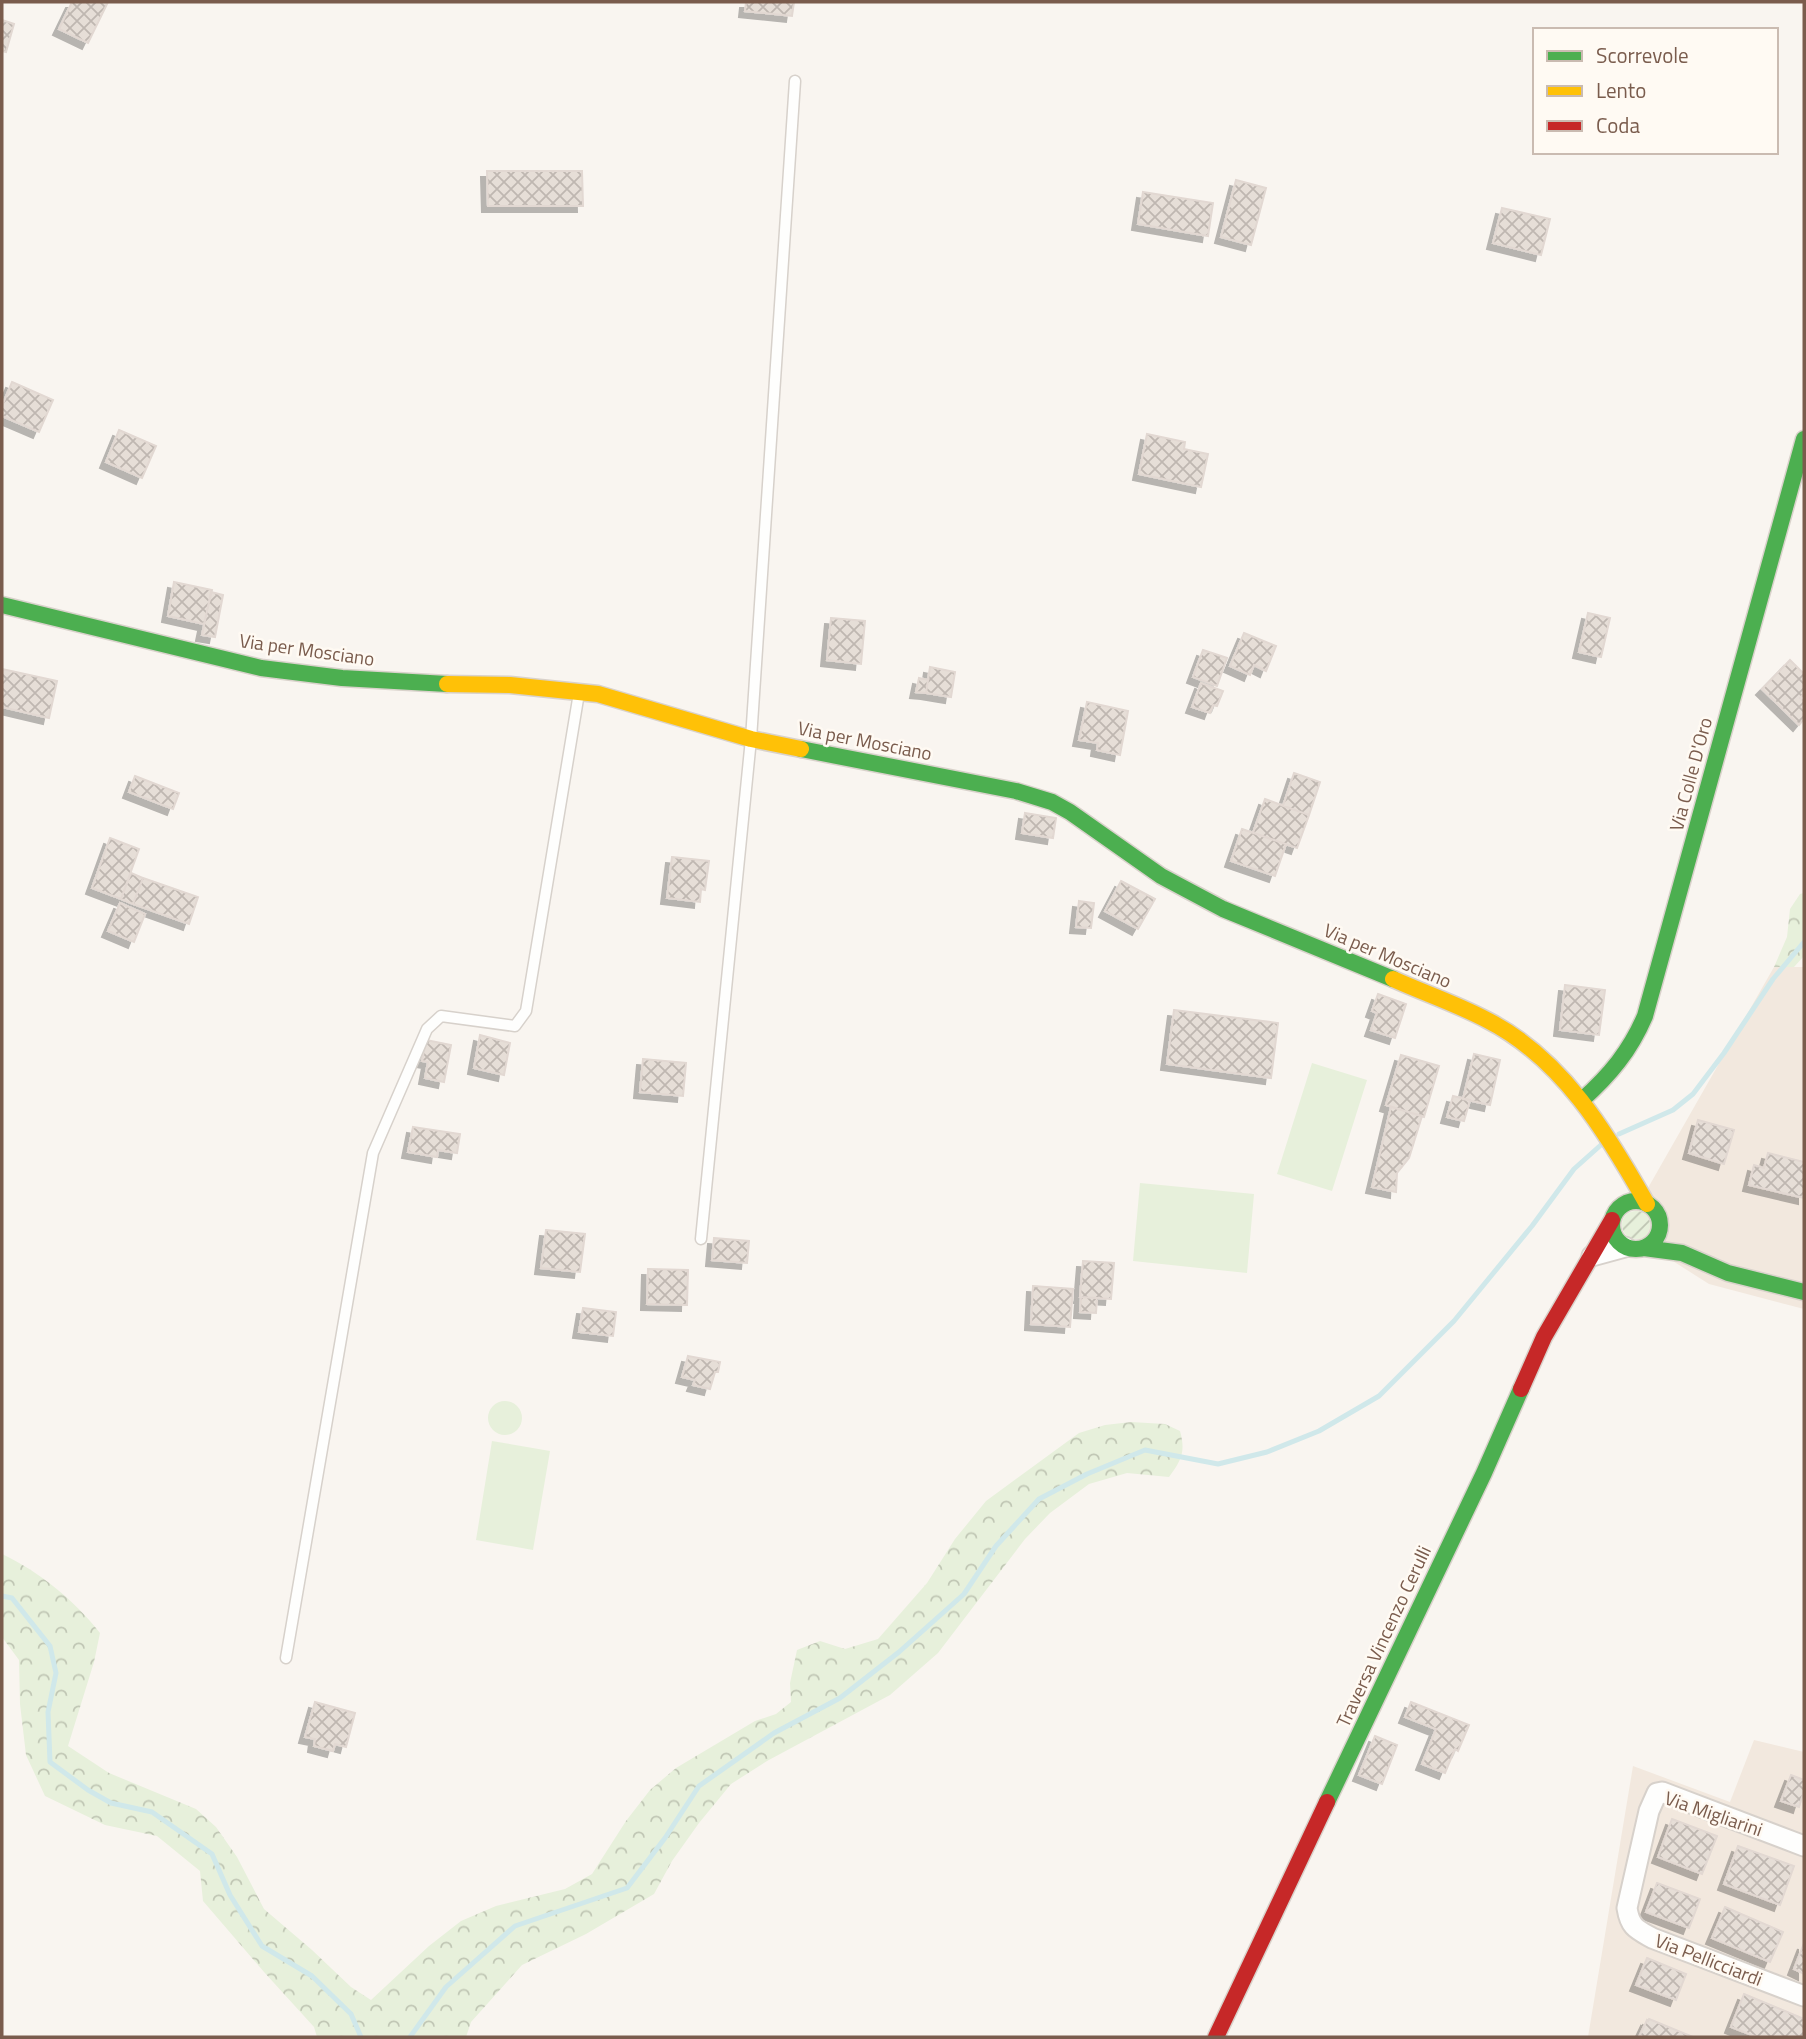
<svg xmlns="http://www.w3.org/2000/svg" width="1806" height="2039" font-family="'Titillium Web',sans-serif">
	<defs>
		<pattern id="forest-crowns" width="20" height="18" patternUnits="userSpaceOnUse" patternTransform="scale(1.75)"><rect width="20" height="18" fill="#e7f0db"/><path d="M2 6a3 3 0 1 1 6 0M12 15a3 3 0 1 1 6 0" fill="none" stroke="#c0c6b4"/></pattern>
		<pattern id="garden-furrows" width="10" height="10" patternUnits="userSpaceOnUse" patternTransform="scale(1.75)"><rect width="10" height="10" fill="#e7f0db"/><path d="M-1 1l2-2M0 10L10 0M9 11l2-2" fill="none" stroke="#c0c6b4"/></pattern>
		<pattern id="building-cross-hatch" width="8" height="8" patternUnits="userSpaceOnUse" patternTransform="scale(1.75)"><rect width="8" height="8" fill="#e6ded7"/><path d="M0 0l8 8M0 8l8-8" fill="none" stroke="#bfb7b1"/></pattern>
		<filter id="shadow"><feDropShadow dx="-6" dy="6" stdDeviation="0" flood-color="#0004"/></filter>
	</defs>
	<rect width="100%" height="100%" fill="#f9f5f0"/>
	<path fill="#f2e8de" d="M 1774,967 L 1804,967 L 1804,1309 L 1709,1284 L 1624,1230 Z
		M 1754,1740 L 1804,1752 L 1804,2037 L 1588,2037 L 1633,1766 L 1730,1802 Z"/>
	<path fill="url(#forest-crowns)" d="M 1804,893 L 1804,956 L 1794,967 L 1774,967 L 1787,937 L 1790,909 L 1800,894 Z
		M 1131,1422 L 1165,1424 L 1180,1431 C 1186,1452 1181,1461 1169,1477 L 1127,1473 L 1089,1484 L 1050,1513 L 1025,1539 L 938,1653 L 890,1695 L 767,1761 L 731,1784 L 699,1823 L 672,1861 L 654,1894 L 586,1934 L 522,1965 L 471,2022 L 466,2037 L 317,2037 L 314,2027 L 264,1972 L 203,1901 L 200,1871 L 157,1836 L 105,1825 L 45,1796 L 26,1755 L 20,1704 L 19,1660 L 2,1637 L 2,1554 C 40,1572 74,1600 100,1633 L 94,1662 L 68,1746 L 109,1773 L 196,1809 L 216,1827 L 237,1857 L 264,1909 L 312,1950 L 351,1987 L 371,2000 L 429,1946 L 461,1921 L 496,1906 L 565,1889 L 592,1874 L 626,1821 L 650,1790 L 676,1768 L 755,1721 L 776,1714 L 791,1702 L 790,1683 L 797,1650 L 820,1641 L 845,1649 L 878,1639 L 927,1583 L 955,1539 L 986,1501 L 1079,1433 L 1105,1425 Z"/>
	<path fill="url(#garden-furrows)" d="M1622 1225a14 14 0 1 1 28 0a14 14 0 1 1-28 0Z"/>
	<path fill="#e7f0db" d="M 1312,1063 L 1367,1080 L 1332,1191 L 1277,1174 Z
		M 1140,1183 L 1254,1194 L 1247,1273 L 1133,1261 Z
		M488 1418a17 17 0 1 1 34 0a17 17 0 1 1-34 0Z
		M 492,1441 L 550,1451 L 533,1550 L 476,1540 Z"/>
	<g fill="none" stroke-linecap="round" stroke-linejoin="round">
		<path stroke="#d0e8ea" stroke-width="5" d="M 1619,1134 L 1673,1110 L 1693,1094 L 1724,1053 L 1773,979 L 1804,942
			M 2,1596 L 12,1598 L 50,1646 L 56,1673 L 48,1712 L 50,1762 L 88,1790 L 111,1803 L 152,1812 L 212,1854 L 230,1895 L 262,1946 L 312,1976 L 351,2014 L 361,2037
			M 410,2037 L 446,1987 L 515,1926 L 627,1888 L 665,1838 L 699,1786 L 774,1733 L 840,1698 L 899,1652 L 964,1594 L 996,1546 L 1039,1499 L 1087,1474 L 1145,1450 L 1218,1464 L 1267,1452 L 1319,1431 L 1379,1396 L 1454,1321 L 1532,1226 L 1574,1169 L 1602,1144"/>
	</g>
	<path fill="url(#building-cross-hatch)" stroke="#e2d8d2" stroke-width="2" filter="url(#shadow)" d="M 72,2 L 108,2 L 88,43 L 59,29 Z
		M 746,2 L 794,2 L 792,16 L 745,11 Z
		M 2,20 L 14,24 L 6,52 L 2,51 Z
		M 487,171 L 582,171 L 583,206 L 488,206 Z
		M 1236,180 L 1266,188 L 1251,245 L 1221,237 Z
		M 1143,192 L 1213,203 L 1208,236 L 1138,224 Z
		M 1502,208 L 1550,219 L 1541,255 L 1493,243 Z
		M 12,382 L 53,400 L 39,432 L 2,416 L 2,406 Z
		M 119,430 L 156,446 L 142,478 L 106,462 Z
		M 1147,434 L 1185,442 L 1184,449 L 1208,454 L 1201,487 L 1139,474 Z
		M 174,582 L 212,590 L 204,624 L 168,616 Z
		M 211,592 L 223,595 L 215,637 L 202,635 Z
		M 1588,613 L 1610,618 L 1601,657 L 1579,652 Z
		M 831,618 L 865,621 L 861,664 L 827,660 Z
		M 1244,633 L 1276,646 L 1266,671 L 1254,665 L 1250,675 L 1230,666 Z
		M 1203,650 L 1227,658 L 1217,686 L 1193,677 Z
		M 1790,660 L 1804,674 L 1804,694 L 1800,698 L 1804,702 L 1804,719 L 1799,725 L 1762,689 Z
		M 930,667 L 955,672 L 951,697 L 926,693 Z
		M 2,669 L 57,681 L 49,718 L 2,707 Z
		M 919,678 L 928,680 L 926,693 L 916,692 Z
		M 1201,683 L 1223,691 L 1217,706 L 1213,705 L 1210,713 L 1192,707 Z
		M 1087,702 L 1128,711 L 1120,755 L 1097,750 L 1098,743 L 1079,740 Z
		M 1294,773 L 1320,782 L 1309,815 L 1283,806 Z
		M 135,776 L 179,793 L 173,809 L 129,792 Z
		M 1265,799 L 1309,815 L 1297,848 L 1253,833 Z
		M 1025,813 L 1056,818 L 1053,838 L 1022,833 Z
		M 1242,829 L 1286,844 L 1275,876 L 1231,861 Z
		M 110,838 L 139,849 L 121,899 L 92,888 Z
		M 672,857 L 709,861 L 705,890 L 701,889 L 700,902 L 667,898 Z
		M 131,873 L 143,878 L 133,904 L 121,899 Z
		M 143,878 L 198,897 L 189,924 L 133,904 Z
		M 1121,881 L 1155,899 L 1138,929 L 1105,911 Z
		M 1079,901 L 1094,903 L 1091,928 L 1076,927 Z
		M 120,903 L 145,914 L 134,942 L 108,931 Z
		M 1565,985 L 1605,990 L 1599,1035 L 1560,1030 Z
		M 1378,994 L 1406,1004 L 1395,1038 L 1371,1030 L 1377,1013 L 1372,1011 Z
		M 1174,1010 L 1278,1023 L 1271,1078 L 1167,1064 Z
		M 480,1035 L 510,1043 L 504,1075 L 474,1068 Z
		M 426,1040 L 451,1045 L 444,1082 L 425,1078 L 428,1062 L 422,1061 Z
		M 1474,1054 L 1500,1060 L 1490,1105 L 1463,1099 Z
		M 1401,1055 L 1439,1066 L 1424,1117 L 1386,1105 Z
		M 643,1059 L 686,1063 L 683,1096 L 640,1092 Z
		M 1453,1096 L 1470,1100 L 1464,1121 L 1447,1117 Z
		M 1391,1107 L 1422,1116 L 1409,1158 L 1397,1173 L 1396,1192 L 1372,1187 Z
		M 1698,1120 L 1734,1130 L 1724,1164 L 1689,1153 Z
		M 413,1127 L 460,1134 L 457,1153 L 438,1150 L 437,1157 L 408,1152 Z
		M 1768,1153 L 1804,1162 L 1804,1198 L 1749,1185 L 1754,1165 L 1764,1168 Z
		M 546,1230 L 585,1234 L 580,1272 L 541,1268 Z
		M 714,1238 L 749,1241 L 747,1263 L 712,1260 Z
		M 1083,1261 L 1114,1263 L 1111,1299 L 1080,1297 Z
		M 648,1269 L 688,1270 L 687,1305 L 647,1304 Z
		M 1033,1286 L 1073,1289 L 1070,1327 L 1031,1324 Z
		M 1081,1297 L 1097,1298 L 1096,1313 L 1080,1312 Z
		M 583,1308 L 616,1312 L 613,1336 L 579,1332 Z
		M 688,1356 L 720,1362 L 718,1372 L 715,1372 L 710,1389 L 693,1385 L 695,1380 L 682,1377 Z
		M 315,1702 L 355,1713 L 346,1747 L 335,1744 L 333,1751 L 314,1746 L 315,1739 L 305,1737 Z
		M 1411,1702 L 1469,1725 L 1458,1751 L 1455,1749 L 1445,1773 L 1422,1764 L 1436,1729 L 1405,1717 Z
		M 1375,1736 L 1397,1745 L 1382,1784 L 1359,1775 Z
		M 1791,1775 L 1804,1780 L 1804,1791 L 1799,1807 L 1781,1801 Z
		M 1672,1819 L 1717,1836 L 1702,1874 L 1658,1857 Z
		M 1738,1846 L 1794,1866 L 1780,1905 L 1724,1884 Z
		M 1657,1883 L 1700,1899 L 1689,1928 L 1646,1912 Z
		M 1725,1907 L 1783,1932 L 1770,1962 L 1712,1938 Z
		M 1804,1943 L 1804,1974 L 1794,1969 Z
		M 1647,1958 L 1686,1974 L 1676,2000 L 1636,1985 Z
		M 1744,1994 L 1804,2019 L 1804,2037 L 1757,2037 L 1731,2027 Z
		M 1649,2019 L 1693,2037 L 1639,2037 L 1647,2020 L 1648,2021 Z"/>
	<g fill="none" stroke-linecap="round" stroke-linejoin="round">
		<g stroke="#d7d1cb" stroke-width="13">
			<path id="lane" d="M 701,1239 L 751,739 L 795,81
				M 286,1658 L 373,1153 L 427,1029 L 441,1016 L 515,1026 L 526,1011 L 579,693"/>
		</g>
		<g stroke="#d7d1cb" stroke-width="23">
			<path id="street" d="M 1592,1256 L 1625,1247
				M 1804,1846 L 1662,1792 L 1657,1793 L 1649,1811 L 1627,1908 C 1630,1927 1636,1929 1652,1938 L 1804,1996"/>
		</g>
		<g stroke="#d9d2cb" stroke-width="19">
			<path id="fast" d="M 2,605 L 261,668 L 342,678 L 447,684
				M 801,749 L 1016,791 L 1052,802 L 1070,812 L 1161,876 L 1223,909 L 1393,979
				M 1582,1100 C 1610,1075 1630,1051 1645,1016 L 1804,439
				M1612 1225a24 24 0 1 1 48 0a24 24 0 1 1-48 0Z
				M 1644,1248 L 1682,1253 L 1728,1273 L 1804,1292
				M 1327,1802 L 1484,1473 L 1521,1389"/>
		</g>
		<g stroke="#d9d2cb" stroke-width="19">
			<path id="slow" d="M 447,684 L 510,685 L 598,694 L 751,739 L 801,749
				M 1393,979 C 1424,993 1457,1004 1487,1020 C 1562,1058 1607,1133 1647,1204"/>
		</g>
		<g stroke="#d9d2cb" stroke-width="19">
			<path id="jam" d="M 1521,1389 L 1544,1337 L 1612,1220
				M 1216,2037 L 1327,1802"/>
		</g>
		<use href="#lane" stroke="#fefefd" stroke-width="10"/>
		<use href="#street" stroke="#fefefd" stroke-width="19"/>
		<use href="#fast" stroke="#4caf50" stroke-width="16"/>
		<use href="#slow" stroke="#ffc107" stroke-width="16"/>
		<use href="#jam" stroke="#c62828" stroke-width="16"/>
	</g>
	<g text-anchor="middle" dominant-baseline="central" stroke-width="5" stroke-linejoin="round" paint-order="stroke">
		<g font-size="19" fill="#7a5c4d" stroke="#fffaf3">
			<text transform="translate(307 649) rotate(8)">Via per Mosciano</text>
			<text transform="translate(865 740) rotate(11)">Via per Mosciano</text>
			<text transform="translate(1690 774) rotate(-75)">Via Colle D'Oro</text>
			<text transform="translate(1388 955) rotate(23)">Via per Mosciano</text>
			<text transform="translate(1383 1636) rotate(-65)">Traversa Vincenzo Cerulli</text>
			<text transform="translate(1714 1813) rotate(19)">Via Migliarini</text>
			<text transform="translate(1709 1959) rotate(21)">Via Pellicciardi</text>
		</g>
	</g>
	<rect width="1806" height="2039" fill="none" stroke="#7a5c4d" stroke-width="7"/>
	<rect x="1533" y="28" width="245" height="126" fill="#fffaf3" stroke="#cabbb1" stroke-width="2"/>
	<rect x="1547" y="51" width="35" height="10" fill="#4caf50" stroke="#cabbb1" stroke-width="2"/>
	<text x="1596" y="63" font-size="21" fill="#7a5c4d">Scorrevole</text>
	<rect x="1547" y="86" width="35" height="10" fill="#ffc107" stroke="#cabbb1" stroke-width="2"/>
	<text x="1596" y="98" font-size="21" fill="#7a5c4d">Lento</text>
	<rect x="1547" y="121" width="35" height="10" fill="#c62828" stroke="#cabbb1" stroke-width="2"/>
	<text x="1596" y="133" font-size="21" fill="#7a5c4d">Coda</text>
</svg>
